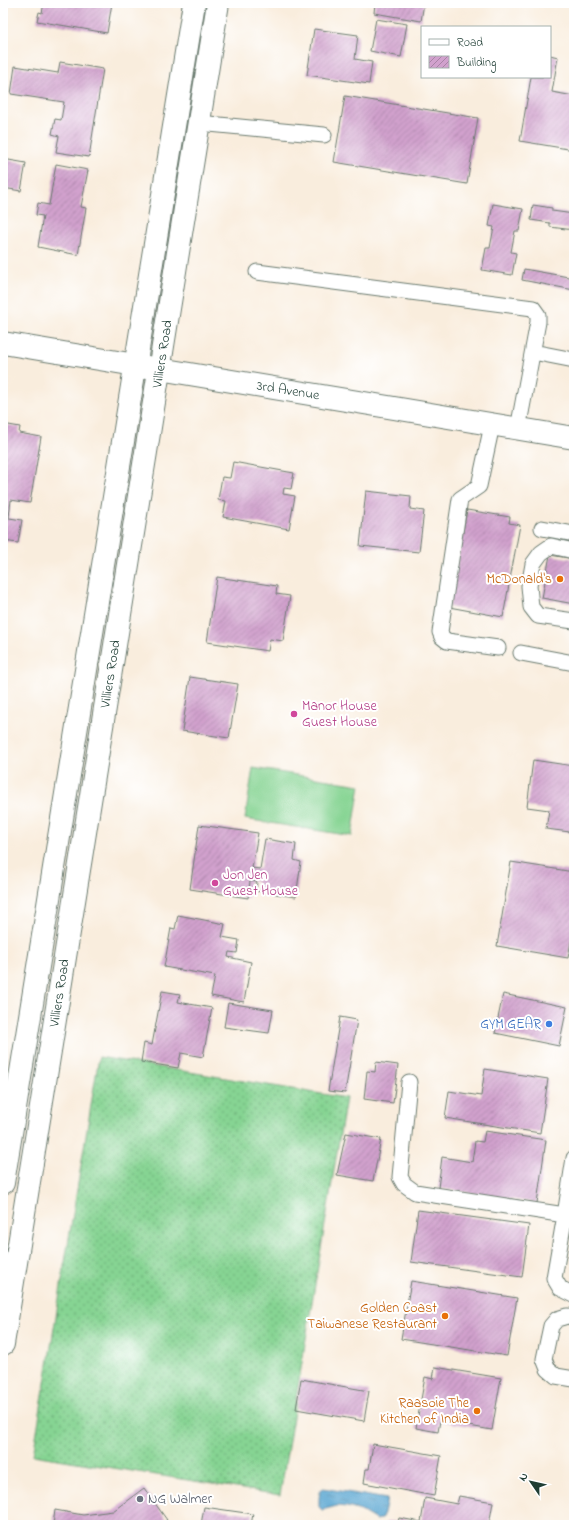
<svg xmlns="http://www.w3.org/2000/svg" width="577" height="1528" font-family="'Indie Flower',sans-serif">
	<defs>
		<pattern id="grass-dots" width="8" height="8" patternUnits="userSpaceOnUse"><rect width="8" height="8" fill="#86d493"/><path d="M2 2h.1M6 6h.1" fill="none" stroke="#6dad79" stroke-width="1.8" stroke-linecap="round"/></pattern>
		<pattern id="water-ripples" width="26" height="14" patternUnits="userSpaceOnUse"><rect width="26" height="14" fill="#57a4d0"/><path d="M2 4q2-2 4 0t4 0M15 11q2-2 4 0t4 0" fill="none" stroke="#4787aa"/></pattern>
		<pattern id="building-hatch" width="6" height="6" patternUnits="userSpaceOnUse"><rect width="6" height="6" fill="#d1a1cd"/><path d="M-1 1l2-2M0 6l6-6M5 7l2-2" fill="none" stroke="#a984a7"/></pattern>
	</defs>
	<rect width="100%" height="100%" fill="#fff"/>
	<filter id="ink" filterUnits="userSpaceOnUse"><feTurbulence type="fractalNoise" baseFrequency=".025" numOctaves="2"/><feDisplacementMap in="SourceGraphic" scale="8" xChannelSelector="R" yChannelSelector="G"/><feConvolveMatrix kernelMatrix="1 2 1 2 8 2 1 2 1" color-interpolation-filters="sRGB"/></filter>
	<filter id="wash" filterUnits="userSpaceOnUse"><feTurbulence type="fractalNoise" baseFrequency=".012" numOctaves="4" result="noise"/><feDisplacementMap in="SourceGraphic" scale="16" xChannelSelector="R" yChannelSelector="G"/><feGaussianBlur stdDeviation="0.9" result="paint"/><feColorMatrix in="noise" values="0 0 0 0 0 0 0 0 0 0 0 0 0 0 0 0 0 1.4 0 .05"/><feComposite in="paint" operator="in"/></filter>
	<g filter="url(#wash)">
		<rect width="100%" height="100%" fill="#f9eddd"/>
		<path fill="url(#grass-dots)" stroke="#528864" d="M 99,1057 L 346,1098 L 280,1495 L 33,1455 Z"/>
		<path fill="#86d493" stroke="#528864" d="M 253,768 L 360,785 L 352,836 L 245,819 Z"/>
		<path fill="url(#water-ripples)" stroke="#3b7082" d="M 323,1488 L 387,1499 L 384,1513 L 381,1519 L 376,1520 L 361,1511 L 347,1507 L 337,1506 L 322,1510 L 319,1507 C 319,1501 318,1492 323,1488 Z"/>
		<g id="blocks">
			<path fill="url(#building-hatch)" d="M 44,3 L 112,3 L 107,33 L 37,21 L 39,12 L 42,13 Z
				M 375,3 L 424,3 L 421,21 L 374,13 Z
				M 376,19 L 407,24 L 401,57 L 370,51 Z
				M 314,29 L 358,35 L 355,59 L 372,62 L 369,84 L 307,75 Z
				M 550,55 L 558,57 L 552,92 L 574,96 L 574,150 L 520,141 L 531,77 L 550,77 Z
				M 60,62 L 103,69 L 89,157 L 56,152 L 59,136 L 52,134 L 55,119 L 61,120 L 64,102 L 11,94 L 15,66 L 58,73 Z
				M 345,96 L 478,118 L 467,184 L 334,162 Z
				M 3,159 L 26,163 L 21,191 L 3,188 Z
				M 56,164 L 88,170 L 81,207 L 86,208 L 78,255 L 38,247 L 43,216 L 36,215 L 38,203 L 49,205 Z
				M 493,204 L 523,209 L 519,231 L 515,231 L 511,252 L 516,253 L 512,275 L 482,270 L 486,248 L 490,248 L 494,227 L 489,226 Z
				M 533,205 L 552,208 L 552,211 L 574,214 L 574,230 L 550,227 L 550,223 L 531,220 Z
				M 524,269 L 574,278 L 574,290 L 522,280 Z
				M 3,424 L 20,427 L 19,433 L 41,437 L 30,503 L 11,500 L 9,517 L 3,516 Z
				M 233,462 L 294,473 L 291,489 L 284,488 L 283,494 L 295,496 L 289,529 L 223,517 L 226,501 L 218,500 L 222,477 L 230,478 Z
				M 366,491 L 411,496 L 410,509 L 424,511 L 419,552 L 360,546 Z
				M 467,510 L 510,517 L 509,523 L 520,525 L 503,617 L 449,607 Z
				M 3,517 L 22,520 L 18,543 L 3,541 Z
				M 550,555 L 574,559 L 574,604 L 542,598 Z
				M 217,577 L 277,586 L 276,594 L 290,596 L 283,641 L 270,639 L 268,651 L 207,642 Z
				M 190,677 L 238,684 L 229,738 L 182,731 Z
				M 533,760 L 574,766 L 574,815 L 572,815 L 570,832 L 546,829 L 549,810 L 527,807 Z
				M 199,825 L 258,833 L 252,868 L 260,869 L 265,839 L 296,844 L 294,860 L 301,862 L 296,897 L 256,891 L 257,882 L 250,881 L 248,898 L 190,889 Z
				M 511,862 L 574,872 L 574,925 L 568,958 L 497,946 Z
				M 178,915 L 225,924 L 222,937 L 239,940 L 237,953 L 229,952 L 228,957 L 251,962 L 244,1002 L 211,996 L 215,976 L 164,967 L 171,928 L 175,929 Z
				M 162,991 L 180,994 L 178,1002 L 212,1008 L 203,1057 L 181,1053 L 178,1068 L 141,1062 L 144,1043 L 152,1045 Z
				M 503,994 L 567,1007 L 559,1046 L 495,1033 Z
				M 228,1003 L 273,1010 L 269,1033 L 224,1027 Z
				M 340,1017 L 357,1020 L 345,1093 L 328,1091 Z
				M 376,1062 L 398,1065 L 393,1103 L 364,1099 L 367,1071 L 375,1072 Z
				M 485,1069 L 548,1079 L 540,1133 L 445,1118 L 449,1091 L 481,1096 Z
				M 485,1131 L 546,1140 L 537,1203 L 438,1188 L 442,1157 L 472,1162 L 475,1141 L 483,1142 Z
				M 346,1133 L 381,1139 L 373,1181 L 337,1175 Z
				M 418,1210 L 529,1225 L 522,1277 L 411,1262 Z
				M 411,1281 L 517,1298 L 507,1356 L 401,1339 Z
				M 435,1367 L 501,1378 L 492,1430 L 440,1421 L 438,1432 L 416,1428 L 425,1377 L 433,1379 Z
				M 301,1379 L 369,1391 L 364,1421 L 296,1409 Z
				M 373,1444 L 441,1456 L 434,1496 L 364,1483 L 366,1469 L 369,1469 Z
				M 144,1488 L 167,1520 L 159,1525 L 53,1525 L 55,1510 L 83,1515 L 113,1511 Z
				M 459,1496 L 493,1502 L 489,1525 L 386,1525 L 387,1521 L 398,1522 L 399,1518 L 421,1522 L 425,1498 L 457,1504 Z
				M 204,1507 L 253,1514 L 251,1525 L 201,1525 Z
				M 171,1523 L 181,1524 L 181,1525 L 171,1525 Z"/>
		</g>
	</g>
	<g filter="url(#ink)">
		<use href="#blocks" fill-opacity="0" stroke="#6b7b6f" stroke-width="1"/>
		<g fill="none" stroke-linecap="round" stroke-linejoin="round">
			<g stroke="#6b7b6f" stroke-width="17">
				<path id="service" d="M 199,123 L 324,135
					M 257,272 L 533,308 L 538,315 L 538,322 L 518,429
					M 533,352 L 574,360
					M 492,425 L 479,486 L 460,499 L 440,632 L 442,637 L 447,641 L 498,648
					M 542,528 L 574,534
					M 574,551 L 551,546 L 541,553 L 533,564 L 529,586 L 531,607 L 538,616 L 574,621
					M 521,653 L 574,663
					M 409,1082 L 400,1177 L 404,1184 L 415,1192 L 565,1215 L 574,1158
					M 574,1216 L 565,1215 L 554,1278 L 560,1288 L 574,1295
					M 574,1317 L 567,1316 L 557,1319 L 551,1326 L 544,1359 L 548,1369 L 556,1376 L 574,1379"/>
			</g>
			<g stroke="#6b7b6f" stroke-width="24">
				<path id="minor" d="M 3,343 L 574,438"/>
			</g>
			<g stroke="#6b7b6f" stroke-width="24">
				<path id="tertiary" d="M 3,1183 L 194,3
					M 3,1344 L 218,3"/>
			</g>
			<use href="#service" stroke="#fff" stroke-width="15"/>
			<use href="#minor" stroke="#fff" stroke-width="22"/>
			<use href="#tertiary" stroke="#fff" stroke-width="22"/>
		</g>
	</g>
	<g fill="#e8710a" stroke="#fff" stroke-width="1.5">
		<circle cx="560" cy="579" r="4"/>
		<circle cx="445" cy="1316" r="4"/>
		<circle cx="477" cy="1411" r="4"/>
	</g>
	<g fill="#d1479c" stroke="#fff" stroke-width="1.5">
		<circle cx="294" cy="714" r="4"/>
		<circle cx="215" cy="883" r="4"/>
	</g>
	<circle fill="#3f7fe0" stroke="#fff" stroke-width="1.5" cx="549" cy="1024" r="4"/>
	<circle fill="#6b7280" stroke="#fff" stroke-width="1.5" cx="140" cy="1499" r="4"/>
	<g text-anchor="middle" dominant-baseline="central" stroke-width="4" stroke-linejoin="round" paint-order="stroke">
		<g font-size="14" fill="#1f3d34" stroke="#fff">
			<text transform="translate(163 354) rotate(-81)">Villiers Road</text>
			<text transform="translate(288 391) rotate(9)">3rd Avenue</text>
			<text transform="translate(111 674) rotate(-81)">Villiers Road</text>
			<text transform="translate(60 993) rotate(-81)">Villiers Road</text>
		</g>
		<g font-size="14" fill="#c56008" stroke="#fff" text-anchor="end">
			<text x="552" y="579">McDonald's</text>
			<text x="437" y="1308">Golden Coast<tspan x="437" dy="16">Taiwanese Restaurant</tspan></text>
			<text x="469" y="1403">Raasoie The<tspan x="469" dy="16">Kitchen of India</tspan></text>
		</g>
		<g font-size="14" fill="#b23c85" stroke="#fff" text-anchor="start">
			<text x="302" y="706">Manor House<tspan x="302" dy="16">Guest House</tspan></text>
			<text x="223" y="875">Jon Jen<tspan x="223" dy="16">Guest House</tspan></text>
		</g>
		<g font-size="14" fill="#366cbe" stroke="#fff" text-anchor="end">
			<text x="541" y="1024">GYM GEAR</text>
		</g>
		<g font-size="14" fill="#5b616d" stroke="#fff" text-anchor="start">
			<text x="148" y="1499">NG Walmer</text>
		</g>
	</g>
	<rect width="577" height="1528" fill="none" stroke="#fff" stroke-width="16"/>
	<rect x="421" y="26" width="130" height="52" fill="#ffffff" stroke="#a5b1ae"/>
	<rect x="429" y="39" width="20" height="6" fill="#ffffff" stroke="#a5b1ae"/>
	<text x="457" y="46" font-size="12" fill="#1f3d34">Road</text>
	<rect x="429" y="56" width="20" height="12" fill="url(#building-hatch)" stroke="#a5b1ae"/>
	<text x="457" y="66" font-size="12" fill="#1f3d34">Building</text>
	<g transform="translate(531 1482) rotate(304)" stroke="#ffffff" stroke-width="3" paint-order="stroke">
	<path d="M0-3L7 15L0 10L-7 15Z" fill="#1f3d34"/>
	<text y="-6" font-size="11" font-weight="bold" text-anchor="middle" fill="#1f3d34">N</text>
	</g>
</svg>
